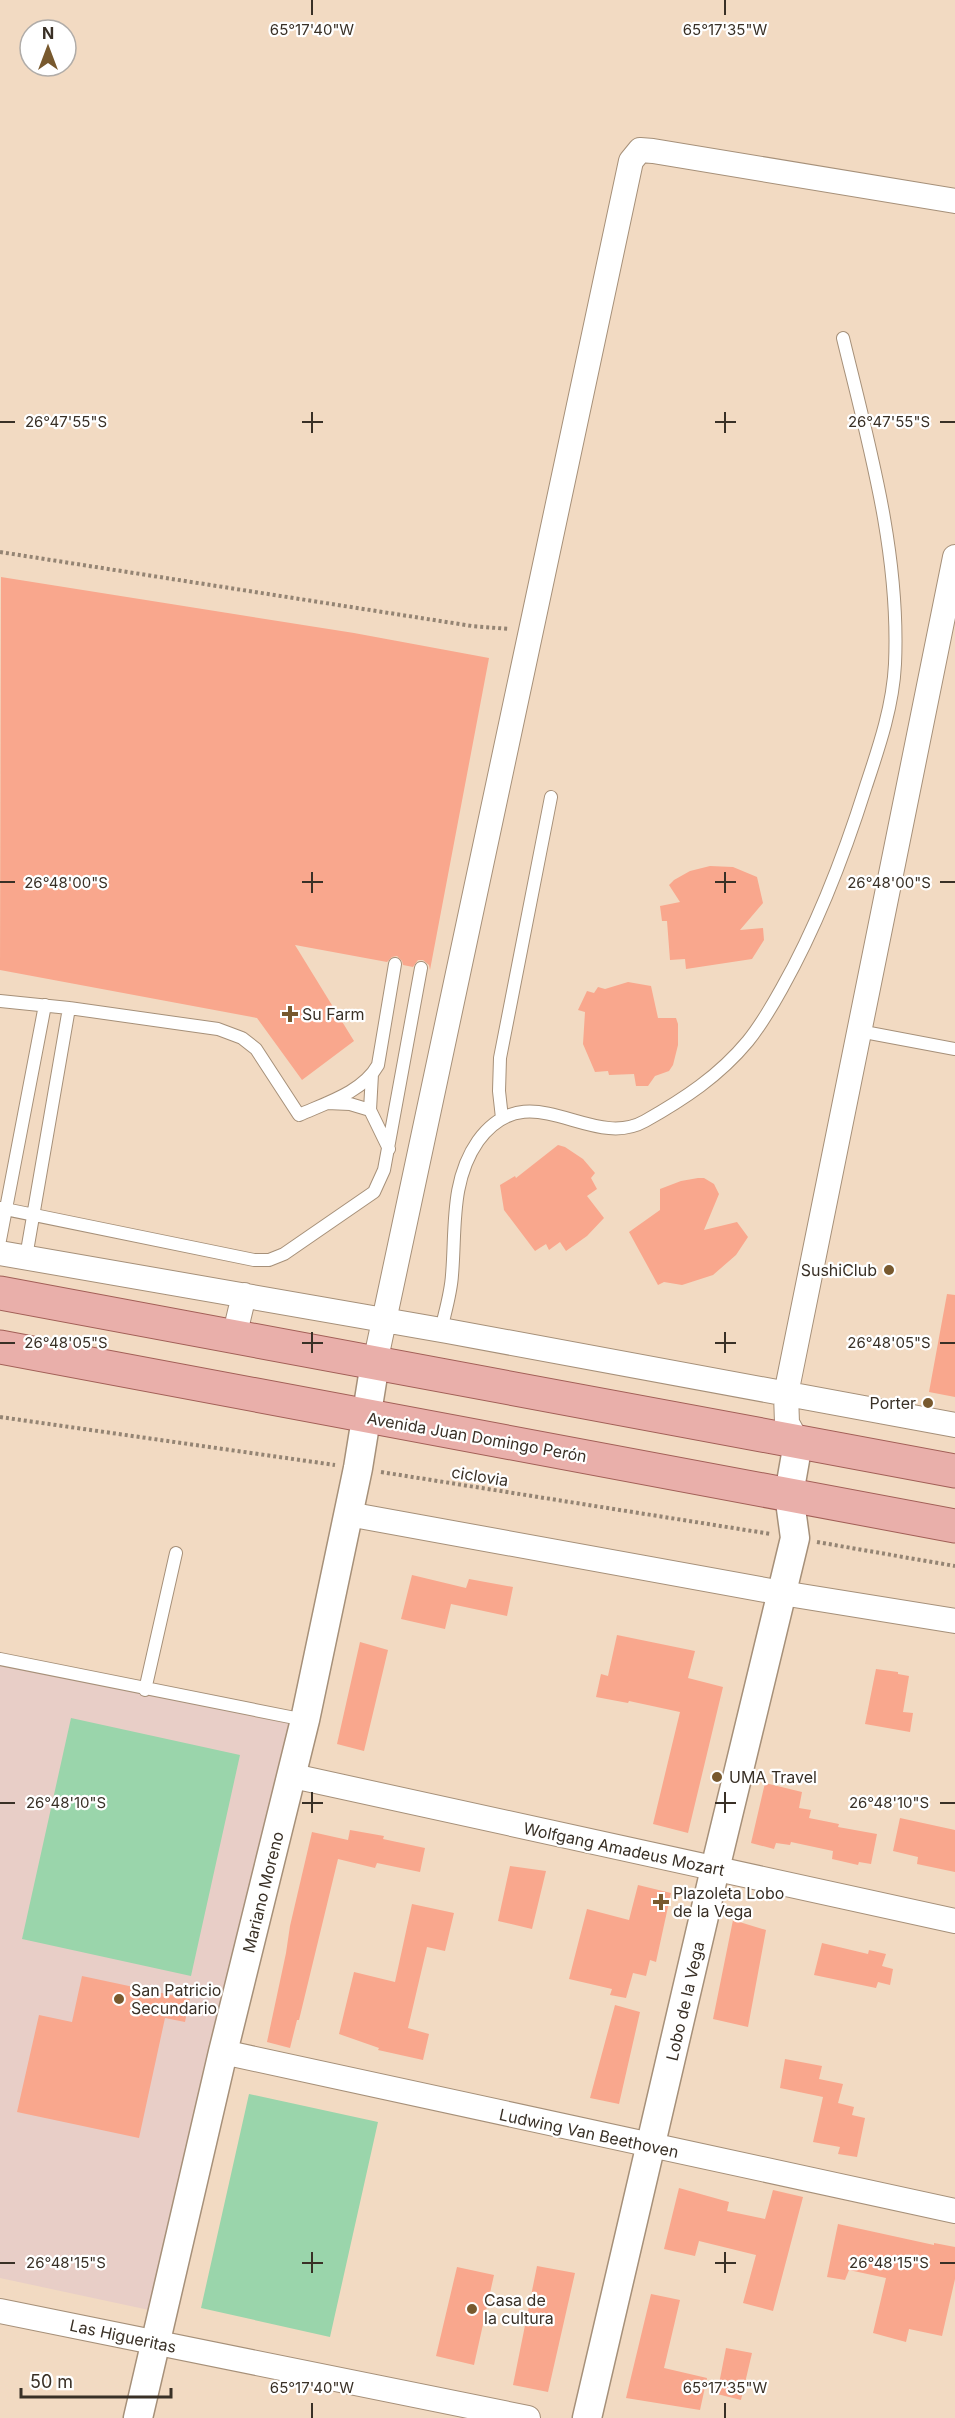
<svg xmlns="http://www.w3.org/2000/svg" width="955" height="2418" font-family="Inter,sans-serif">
	<rect width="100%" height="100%" fill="#f2dac2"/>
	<path fill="#e8cec7" d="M 0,1663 L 305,1720 L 163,2313 L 0,2278 Z"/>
	<path fill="#9ad5ab" d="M 71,1718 L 240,1755 L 191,1976 L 22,1939 Z
		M 249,2094 L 378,2122 L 330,2337 L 201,2308 Z"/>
	<path fill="#f9a78d" d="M 1,577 L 354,633 L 489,658 L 430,970 L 429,965 L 423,960 L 418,960 L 413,967 L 403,965 L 402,961 L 397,956 L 392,957 L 387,962 L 295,945 L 354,1041 L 302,1080 L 257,1018 L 0,970 Z
		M 710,866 L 733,867 L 757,877 L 763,903 L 740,930 L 763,928 L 764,940 L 752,959 L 686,969 L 685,959 L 670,960 L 667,921 L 662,921 L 660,906 L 680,902 L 669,885 L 674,880 L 690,871 Z
		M 628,982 L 651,986 L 658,1018 L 676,1018 L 678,1024 L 678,1045 L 673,1065 L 669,1071 L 655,1076 L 648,1086 L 636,1086 L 634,1074 L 609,1075 L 608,1071 L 595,1072 L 583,1044 L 585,1012 L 578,1010 L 587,991 L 594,993 L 598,987 L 605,989 Z
		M 558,1145 L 565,1147 L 583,1159 L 595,1173 L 591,1178 L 597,1189 L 587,1196 L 604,1218 L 587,1236 L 566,1251 L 560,1242 L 549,1250 L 546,1244 L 535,1251 L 504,1210 L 500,1185 L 515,1176 L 516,1178 Z
		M 698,1178 L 704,1178 L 714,1184 L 719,1194 L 704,1230 L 737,1222 L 748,1237 L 736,1255 L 713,1275 L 682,1285 L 664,1282 L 658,1285 L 629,1232 L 660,1210 L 660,1189 L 681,1181 Z
		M 947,1294 L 955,1295 L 955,1397 L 929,1392 Z
		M 412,1575 L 466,1588 L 469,1579 L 513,1587 L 507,1616 L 451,1604 L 445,1629 L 401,1619 Z
		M 617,1635 L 695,1651 L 688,1678 L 723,1687 L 688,1833 L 653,1824 L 680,1712 L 629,1701 L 628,1703 L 596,1697 L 601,1674 L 608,1676 Z
		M 360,1642 L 388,1650 L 364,1751 L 337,1744 Z
		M 876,1669 L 898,1672 L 898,1674 L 909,1676 L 903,1712 L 913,1713 L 910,1732 L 865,1724 Z
		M 765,1783 L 802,1792 L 799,1808 L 811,1810 L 809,1818 L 839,1824 L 838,1827 L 877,1834 L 871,1864 L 859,1862 L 858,1865 L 832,1859 L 833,1851 L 791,1842 L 790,1845 L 776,1843 L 774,1849 L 751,1843 Z
		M 900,1818 L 955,1830 L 955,1872 L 917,1864 L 918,1857 L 893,1851 Z
		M 350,1830 L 384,1836 L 383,1839 L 425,1848 L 420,1872 L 377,1863 L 375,1868 L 338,1859 L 299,2020 L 297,2020 L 290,2048 L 267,2042 L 286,1953 L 290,1926 L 312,1832 L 348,1840 Z
		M 510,1866 L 546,1871 L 532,1929 L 498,1921 Z
		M 638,1885 L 671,1893 L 656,1962 L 650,1960 L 646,1976 L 633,1973 L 626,1998 L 610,1995 L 612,1989 L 569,1979 L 587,1909 L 629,1920 Z
		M 412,1904 L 454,1913 L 445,1951 L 427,1947 L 408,2028 L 429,2034 L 423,2060 L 378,2050 L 379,2048 L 339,2034 L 354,1972 L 395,1982 Z
		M 733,1920 L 766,1930 L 748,2027 L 713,2019 Z
		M 822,1943 L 868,1954 L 869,1950 L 886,1954 L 882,1966 L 893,1969 L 890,1985 L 878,1982 L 876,1988 L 814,1975 Z
		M 82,1976 L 190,1999 L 185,2022 L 165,2018 L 139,2138 L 17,2112 L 39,2015 L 72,2022 Z
		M 615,2005 L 640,2012 L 619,2104 L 590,2098 Z
		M 785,2059 L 822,2066 L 819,2079 L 843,2084 L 838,2103 L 854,2107 L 852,2115 L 865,2118 L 857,2157 L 838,2154 L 840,2147 L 813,2142 L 823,2097 L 780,2088 Z
		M 679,2188 L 729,2202 L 727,2211 L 765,2219 L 773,2190 L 803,2197 L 773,2311 L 743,2303 L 756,2255 L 699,2241 L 695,2256 L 664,2249 Z
		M 838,2224 L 934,2245 L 934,2243 L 955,2247 L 955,2279 L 942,2336 L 909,2329 L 906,2342 L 873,2333 L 886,2278 L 849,2270 L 845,2280 L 827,2277 Z
		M 537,2266 L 575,2273 L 548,2392 L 513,2385 Z
		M 457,2267 L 494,2275 L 474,2365 L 436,2356 Z
		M 651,2294 L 680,2300 L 664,2368 L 707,2378 L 700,2410 L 626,2398 Z
		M 726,2348 L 752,2353 L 741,2400 L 717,2394 Z"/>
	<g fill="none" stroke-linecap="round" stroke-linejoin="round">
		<g stroke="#a69079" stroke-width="14">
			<path id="service" d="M 0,1001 L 69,1008 L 218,1029 L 242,1038 L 256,1049 L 299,1115 C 326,1103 363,1092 378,1065 L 395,964
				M 859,1031 L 955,1049
				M 372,1074 L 370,1110 L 389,1149
				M 327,1103 L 350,1104 L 370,1110
				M 502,1118 L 499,1091 L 500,1058 L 551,797
				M 0,1208 L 254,1260 L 269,1260 L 284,1254 L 374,1192 L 384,1170 L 421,968
				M 0,1240 L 45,1005
				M 26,1257 L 69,1008
				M 441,1330 C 445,1312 451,1293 452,1275 C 456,1229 450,1181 478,1141 C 529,1071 590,1152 645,1121 C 684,1099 719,1076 748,1041 C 761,1025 772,1006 782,988 C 818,924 844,856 866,786 C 879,747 893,706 895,664 C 900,553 869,445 843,338
				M 0,1659 L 305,1720
				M 145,1690 L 176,1553"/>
		</g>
		<g stroke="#a69079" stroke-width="26">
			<path id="minor" d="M 0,1253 L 447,1331 L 955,1425
				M 234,1337 L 244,1295
				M 375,1363 L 631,161 L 640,150 L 653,151 L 955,201
				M 798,1443 L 787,1423 L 786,1394 L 955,557
				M 348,1514 L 782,1593 L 955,1621
				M 293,1776 L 955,1921
				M 223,2052 L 955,2211
				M 0,2311 L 528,2418"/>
		</g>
		<g stroke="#a69079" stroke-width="31">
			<path id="tertiary" d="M 138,2418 L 223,2052 L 305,1720 L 358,1468 L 375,1363
				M 587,2418 L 715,1869 L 795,1538 L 789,1494 L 798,1443"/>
		</g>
		<g stroke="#a25f57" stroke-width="35">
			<path id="primary" d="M 0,1293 L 955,1471
				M 0,1347 L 955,1526"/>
		</g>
		<path stroke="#948473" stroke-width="4" stroke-dasharray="3 3" stroke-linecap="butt" d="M 0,552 L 472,626 L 509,629
			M 0,1417 L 335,1465
			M 381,1472 L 771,1534
			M 817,1542 L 955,1566"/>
		<use href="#service" stroke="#fff" stroke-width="12"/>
		<use href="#minor" stroke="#fff" stroke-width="24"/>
		<use href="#tertiary" stroke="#fff" stroke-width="28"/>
		<use href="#primary" stroke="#e9afaa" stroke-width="33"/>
	</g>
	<path fill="none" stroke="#393026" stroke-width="2" d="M 312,0 L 312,15M 725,0 L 725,15M 312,412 L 312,433M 725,412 L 725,433M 0,422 L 15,422M 302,422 L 323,422M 715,422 L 736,422M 940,422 L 955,422M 312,872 L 312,893M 725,872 L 725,893M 0,882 L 15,882M 302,882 L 323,882M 715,882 L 736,882M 940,882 L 955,882M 312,1332 L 312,1353M 725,1332 L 725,1353M 0,1343 L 15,1343M 302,1343 L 323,1343M 715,1343 L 736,1343M 940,1343 L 955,1343M 312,1792 L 312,1813M 725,1792 L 725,1813M 0,1803 L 15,1803M 302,1803 L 323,1803M 715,1803 L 736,1803M 940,1803 L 955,1803M 312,2252 L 312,2273M 725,2252 L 725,2273M 0,2263 L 15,2263M 302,2263 L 323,2263M 715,2263 L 736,2263M 940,2263 L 955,2263M 312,2403 L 312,2418M 725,2403 L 725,2418"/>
	<g fill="#78592e" stroke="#fff" stroke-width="2">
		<path d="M287 1005h6v6h6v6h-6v6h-6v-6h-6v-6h6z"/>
		<circle cx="889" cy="1270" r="6"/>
		<circle cx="928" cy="1403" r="6"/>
		<circle cx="717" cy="1777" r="6"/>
		<path d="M658 1893h6v6h6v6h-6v6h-6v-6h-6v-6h6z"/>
		<circle cx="119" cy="1999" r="6"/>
		<circle cx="472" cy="2309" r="6"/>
	</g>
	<g text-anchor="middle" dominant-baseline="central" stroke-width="4.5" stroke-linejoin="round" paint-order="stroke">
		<g font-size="16" fill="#393026" stroke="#fff" text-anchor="start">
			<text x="302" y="1014">Su Farm</text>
			<text x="877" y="1270" text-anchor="end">SushiClub</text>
			<text x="916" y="1403" text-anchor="end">Porter</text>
			<text x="729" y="1777">UMA Travel</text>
			<text x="673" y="1893">Plazoleta Lobo<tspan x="673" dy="18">de la Vega</tspan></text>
			<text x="131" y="1990">San Patricio<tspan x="131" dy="18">Secundario</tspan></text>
			<text x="484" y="2300">Casa de<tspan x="484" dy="18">la cultura</tspan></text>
		</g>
		<g font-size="16" fill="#393026" stroke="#fff">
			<text transform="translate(477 1437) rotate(10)">Avenida Juan Domingo Perón</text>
			<text transform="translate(480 1476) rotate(9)">ciclovia</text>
			<text transform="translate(624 1849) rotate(12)">Wolfgang Amadeus Mozart</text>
			<text transform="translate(263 1892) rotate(-76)">Mariano Moreno</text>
			<text transform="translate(685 2001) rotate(-77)">Lobo de la Vega</text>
			<text transform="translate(589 2133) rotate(12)">Ludwing Van Beethoven</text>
			<text transform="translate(123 2336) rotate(12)">Las Higueritas</text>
		</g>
	</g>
	<g font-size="15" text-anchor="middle" fill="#393026" stroke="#fff" stroke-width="4.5" stroke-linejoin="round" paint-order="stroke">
		<text x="312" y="35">65°17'40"W</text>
		<text x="725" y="35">65°17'35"W</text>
		<text x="66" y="427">26°47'55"S</text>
		<text x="889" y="427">26°47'55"S</text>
		<text x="66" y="888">26°48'00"S</text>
		<text x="889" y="888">26°48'00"S</text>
		<text x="66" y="1348">26°48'05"S</text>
		<text x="889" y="1348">26°48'05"S</text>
		<text x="66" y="1808">26°48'10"S</text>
		<text x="889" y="1808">26°48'10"S</text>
		<text x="66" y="2268">26°48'15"S</text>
		<text x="889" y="2268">26°48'15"S</text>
		<text x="312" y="2393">65°17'40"W</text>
		<text x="725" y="2393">65°17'35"W</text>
	</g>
	<g transform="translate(48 48)"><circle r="28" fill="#ffffff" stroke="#b0aca8" stroke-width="1.5"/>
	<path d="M0-4.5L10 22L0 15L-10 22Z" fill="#78592e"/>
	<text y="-9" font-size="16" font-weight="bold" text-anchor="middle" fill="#393026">N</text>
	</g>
	<path d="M21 2388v9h150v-9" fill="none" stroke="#393026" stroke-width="3"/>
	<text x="30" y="2388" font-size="18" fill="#393026" stroke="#ffffff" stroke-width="4.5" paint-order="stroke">50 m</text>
</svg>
